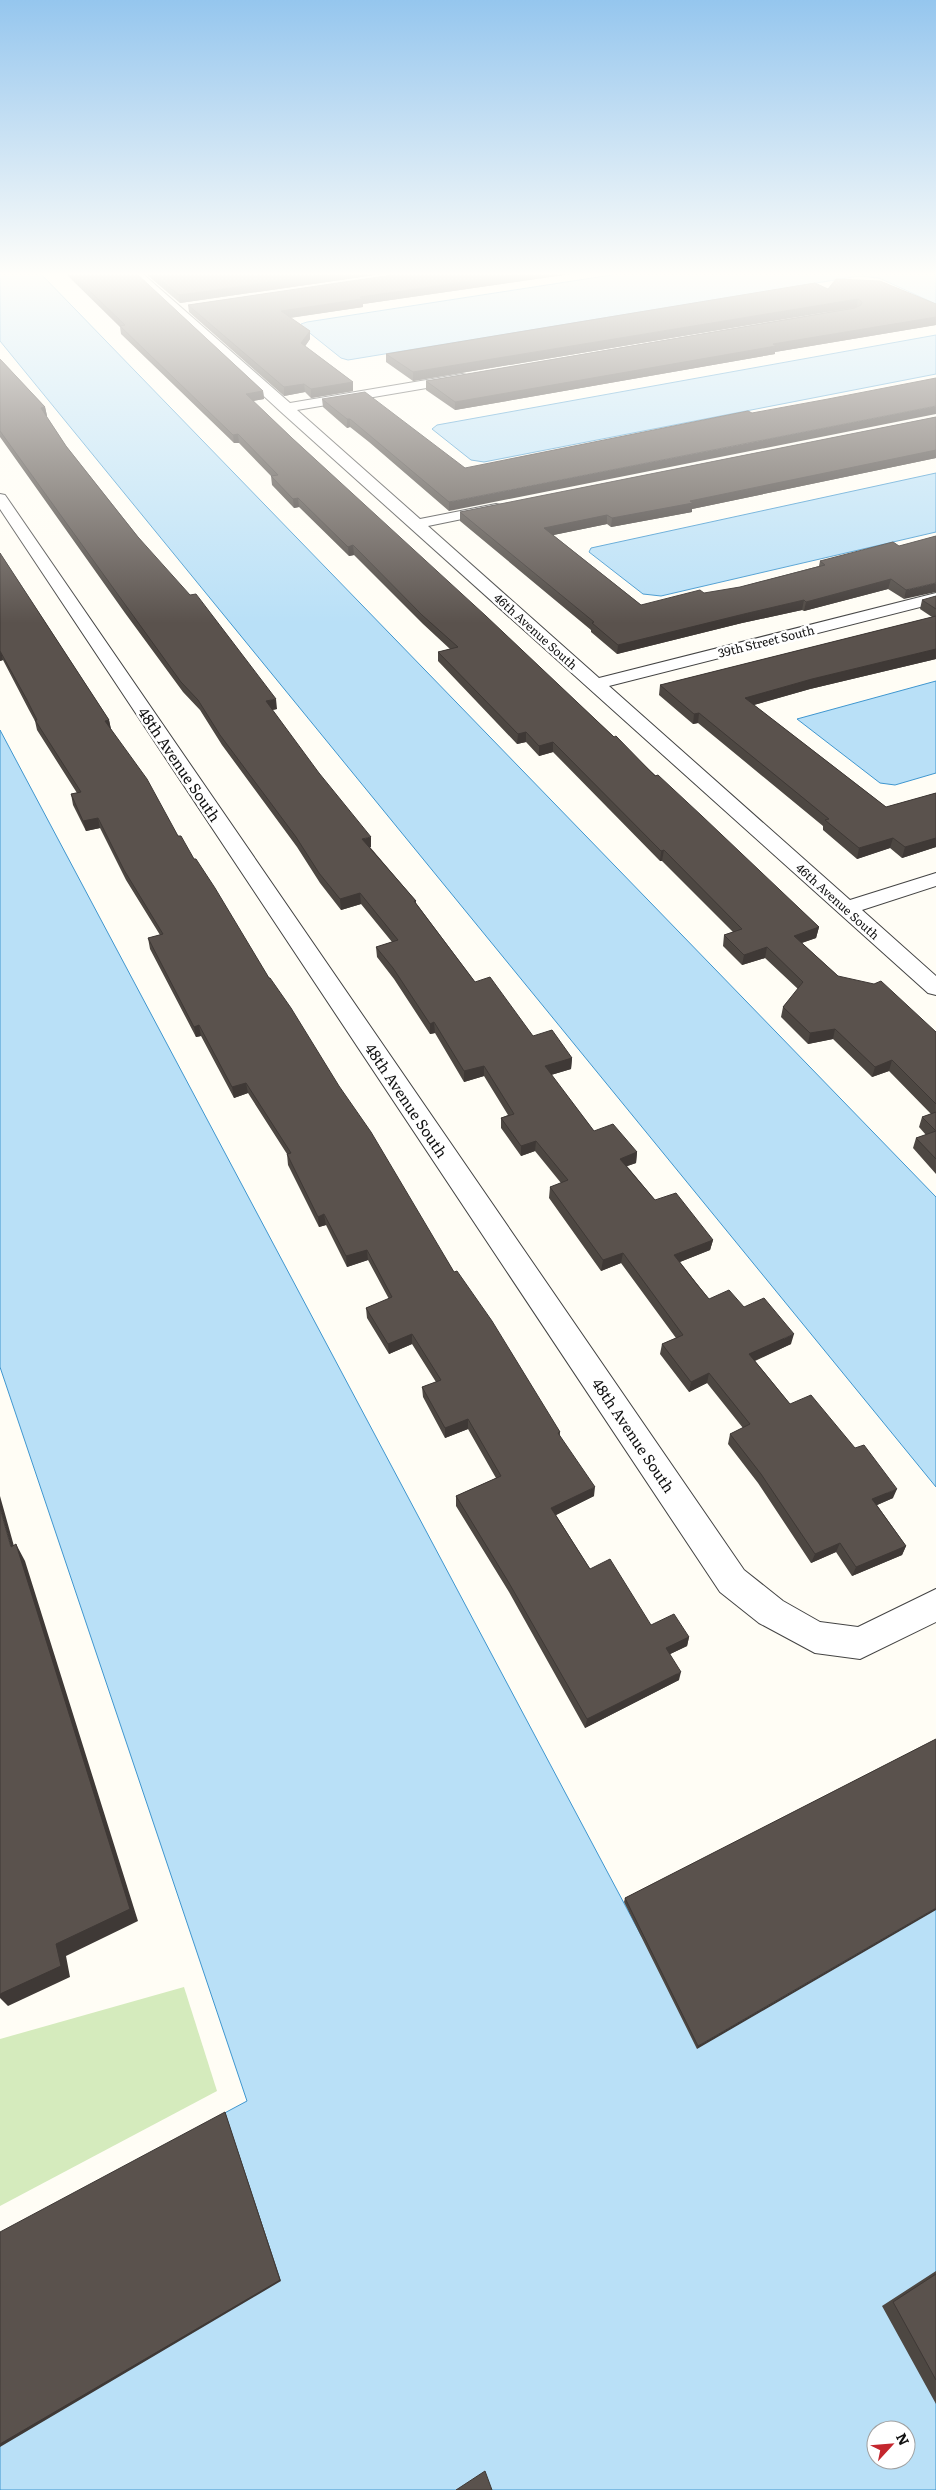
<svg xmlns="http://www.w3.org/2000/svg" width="936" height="2490" font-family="Literata,serif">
	<rect width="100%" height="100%" fill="#fffdf5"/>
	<path fill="#d5ebbd" d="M 184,1987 L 217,2091 L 0,2206 L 0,2039 Z"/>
	<path fill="#b9e0f7" stroke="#3f96cf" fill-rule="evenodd" d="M 0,274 L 41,274 L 936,1197 L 936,1487 L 0,341 Z
		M 618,274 L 936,274 L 936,304 L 879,278 L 859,276 L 348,360 L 341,358 L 301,326 L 301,324 L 307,322 Z
		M 936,335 L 936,374 L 484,462 L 471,460 L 432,429 L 437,425 Z
		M 936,473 L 936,532 L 661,596 L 643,594 L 589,552 L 591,548 Z
		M 936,681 L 936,773 L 895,785 L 880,783 L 797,719 Z
		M 0,730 L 642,1937 L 936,1770 L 936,2490 L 0,2490 L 0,2233 L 247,2101 L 0,1367 ZM 876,2430 L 906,2430 L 906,2460 L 876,2460 Z"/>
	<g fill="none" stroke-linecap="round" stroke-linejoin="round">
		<g stroke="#444" stroke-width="2">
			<path id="street" d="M 132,274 L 143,274 L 290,403 L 462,374 L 467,375 L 468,378 L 462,382 L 297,410 L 420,519 L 496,504 L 501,505 L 503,508 L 501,511 L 428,526 L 599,678 L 936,593 L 936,603 L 609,686 L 850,900 L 936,873 L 936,886 L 862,910 L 936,976 L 936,995 L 928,993 L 280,411 Z
				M 0,494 L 5,495 L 744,1570 L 783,1601 L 820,1622 L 858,1627 L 936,1589 L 936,1622 L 860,1659 L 815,1653 L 759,1623 L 720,1592 L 0,509 Z"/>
		</g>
		<use href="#street" fill="#fff" fill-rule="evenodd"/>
	</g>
	<path fill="#4d4742" d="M 66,274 L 137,274 L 263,391 L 264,399 L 253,401 L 292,438 L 819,927 L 816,938 L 802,943 L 838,976 L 936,1032 L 936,1174 L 913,1148 L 916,1138 L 926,1135 L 919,1127 L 922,1117 L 931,1114 L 889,1071 L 872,1077 L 833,1039 L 808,1044 L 781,1017 L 783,1007 L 798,989 L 765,958 L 742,965 L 723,946 L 724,935 L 733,932 L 662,861 L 660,861 L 553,752 L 539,756 L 526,742 L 517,744 L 438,661 L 438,652 L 450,649 L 423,624 L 354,555 L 349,556 L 299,507 L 294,508 L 272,485 L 271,476 L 239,443 L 234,443 L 121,334 L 120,327 Z
		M 146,274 L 382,274 L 180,303 Z
		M 399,274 L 571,274 L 363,304 L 363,307 L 290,318 L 310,331 L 310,339 L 305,346 L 353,382 L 353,391 L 311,398 L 305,392 L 284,396 L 189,312 L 188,305 Z
		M 828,289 L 936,304 L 936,325 L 775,352 L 775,354 L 455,410 L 426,390 L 426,381 L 857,307 L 413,381 L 386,362 L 386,354 Z
		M 0,359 L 45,407 L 47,416 L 46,416 L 66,446 L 138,537 L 277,709 L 272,710 L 371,847 L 370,847 L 416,901 L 416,903 L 475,982 L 533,1036 L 572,1058 L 571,1069 L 551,1075 L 594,1131 L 637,1152 L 636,1163 L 627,1166 L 655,1200 L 713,1240 L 710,1250 L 680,1262 L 709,1299 L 744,1307 L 791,1344 L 755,1361 L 790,1404 L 893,1498 L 877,1505 L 906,1546 L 902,1555 L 852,1576 L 836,1552 L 811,1563 L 758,1483 L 728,1444 L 730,1434 L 743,1428 L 707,1383 L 689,1392 L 660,1354 L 662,1344 L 676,1338 L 621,1263 L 601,1271 L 549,1198 L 550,1187 L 561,1183 L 535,1151 L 521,1156 L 501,1128 L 501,1118 L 508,1115 L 484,1076 L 464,1082 L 435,1033 L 430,1034 L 394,979 L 377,957 L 376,947 L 392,942 L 361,904 L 341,910 L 320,883 L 297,847 L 222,745 L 200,710 L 183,692 L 125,613 L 0,437 Z
		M 322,399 L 465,468 L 449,511 L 369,442 L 350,427 L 347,428 L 323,407 Z
		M 936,417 L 936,458 L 692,509 L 692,512 L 611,527 L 607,524 L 553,535 L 641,605 L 740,587 L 819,566 L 820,561 L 899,546 L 936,536 L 904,599 L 888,589 L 804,611 L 802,610 L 742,623 L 617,654 L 591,632 L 591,630 L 460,521 L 460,512 Z
		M 0,553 L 109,720 L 111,729 L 178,836 L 194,859 L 454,1272 L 560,1432 L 560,1436 L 594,1496 L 556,1515 L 590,1569 L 651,1625 L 689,1637 L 687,1646 L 670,1654 L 679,1680 L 585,1728 L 509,1592 L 456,1506 L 456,1496 L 496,1478 L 468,1429 L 445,1438 L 423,1397 L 422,1387 L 436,1382 L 412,1344 L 389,1354 L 367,1318 L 366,1308 L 389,1299 L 368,1260 L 347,1267 L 326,1225 L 319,1227 L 288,1165 L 287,1154 L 248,1093 L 234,1098 L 201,1036 L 196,1037 L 150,949 L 148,938 L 160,935 L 126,880 L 100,828 L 86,831 L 73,805 L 71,794 L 77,793 L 37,730 L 35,721 L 29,710 L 3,660 L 0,661 Z
		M 936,596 L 936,659 L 810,689 L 754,705 L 886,807 L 936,793 L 936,847 L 902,858 L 890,848 L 857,859 L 823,830 L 823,826 L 698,723 L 693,724 L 659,695 L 660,685 L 932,617 L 920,609 L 922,600 Z
		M 936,1739 L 697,2049 L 624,1902 L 625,1898 Z
		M 936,2271 L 936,2404 L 882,2306 Z"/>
	<path fill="#3f3936" d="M 329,274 L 382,274 L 180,303 L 179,295 Z
		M 520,274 L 571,274 L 363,304 L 363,307 L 281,319 L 281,311 L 360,297 Z
		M 858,299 L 857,307 L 413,381 L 413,372 Z
		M 936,317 L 936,325 L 775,352 L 775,354 L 455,410 L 455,402 L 773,344 Z
		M 310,331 L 310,339 L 302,351 L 301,343 Z
		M 353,382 L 353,391 L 311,398 L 311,389 Z
		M 304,384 L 305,392 L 284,396 L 284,387 Z
		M 263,391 L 264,399 L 247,402 L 246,394 Z
		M 936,406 L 936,414 L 449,511 L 449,502 Z
		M 45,407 L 47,416 L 42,416 L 41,408 Z
		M 347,419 L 350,419 L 350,427 L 347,428 Z
		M 238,434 L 239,443 L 234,443 L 233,435 Z
		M 936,450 L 936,458 L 692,509 L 692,512 L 611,527 L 612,518 L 690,501 Z
		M 298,498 L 299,507 L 294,508 L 293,499 Z
		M 607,515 L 607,524 L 544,537 L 544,528 Z
		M 353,545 L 354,555 L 349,556 L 348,547 Z
		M 891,579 L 888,589 L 804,611 L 806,602 Z
		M 936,583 L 936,592 L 904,599 L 906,590 Z
		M 804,600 L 802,610 L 742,623 L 617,654 L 618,645 L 744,614 Z
		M 936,649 L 936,659 L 810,689 L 743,708 L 745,698 L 812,679 Z
		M 0,651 L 1,651 L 3,660 L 0,661 Z
		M 276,699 L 277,709 L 267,711 L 266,701 Z
		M 699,713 L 698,723 L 693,724 L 694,714 Z
		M 109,720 L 111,730 L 105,721 Z
		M 526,732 L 526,742 L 517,744 L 518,734 Z
		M 553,742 L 553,752 L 539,756 L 539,746 Z
		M 98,818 L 100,828 L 86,831 L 83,821 Z
		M 371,837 L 371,847 L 363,849 L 362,839 Z
		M 893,838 L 890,848 L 857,859 L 859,848 Z
		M 936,838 L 936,847 L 902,858 L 905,847 Z
		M 664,850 L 662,861 L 660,861 L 661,851 Z
		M 360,893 L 361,904 L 341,910 L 340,899 Z
		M 819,927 L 816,938 L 792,946 L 794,936 Z
		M 767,947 L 765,958 L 742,965 L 744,955 Z
		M 434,1022 L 435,1033 L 430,1034 L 430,1024 Z
		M 199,1025 L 201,1036 L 196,1037 L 194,1027 Z
		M 835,1029 L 833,1039 L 808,1044 L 810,1033 Z
		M 572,1058 L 571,1069 L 544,1077 L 545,1066 Z
		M 892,1060 L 889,1071 L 872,1077 L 875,1067 Z
		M 484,1066 L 484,1076 L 464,1082 L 464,1071 Z
		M 246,1083 L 248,1093 L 234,1098 L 232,1087 Z
		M 536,1141 L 535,1151 L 521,1156 L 521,1146 Z
		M 637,1152 L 636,1163 L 619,1169 L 620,1159 Z
		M 324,1214 L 326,1225 L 319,1227 L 318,1217 Z
		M 713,1240 L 710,1250 L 672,1265 L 674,1255 Z
		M 367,1250 L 368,1260 L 347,1267 L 346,1256 Z
		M 623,1253 L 621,1263 L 601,1271 L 603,1260 Z
		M 412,1334 L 412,1344 L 389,1354 L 388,1344 Z
		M 794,1334 L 791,1344 L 747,1364 L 749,1354 Z
		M 709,1373 L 707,1383 L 689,1392 L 691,1382 Z
		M 468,1419 L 468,1429 L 445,1438 L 445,1428 Z
		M 595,1487 L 594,1496 L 550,1518 L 551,1508 Z
		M 897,1489 L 893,1498 L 868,1509 L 872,1499 Z
		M 0,1496 L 19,1564 L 11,1547 L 0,1508 Z
		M 840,1543 L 836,1552 L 811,1563 L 815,1554 Z
		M 16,1544 L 25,1561 L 138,1921 L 66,1956 L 70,1977 L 8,2006 L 0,1998 L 0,1994 L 56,1944 Z
		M 906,1546 L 902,1555 L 852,1576 L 856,1567 Z
		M 689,1637 L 687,1646 L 664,1657 L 666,1648 Z
		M 681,1672 L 679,1680 L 585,1728 L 587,1719 Z
		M 936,1908 L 936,1910 L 697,2049 L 698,2046 Z
		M 225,2112 L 226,2115 L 281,2281 L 0,2447 L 0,2444 Z"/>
	<path fill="#5a524d" stroke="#3f3936" d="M 72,274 L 137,274 L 263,391 L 246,394 L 292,438 L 486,616 L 614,737 L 616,736 L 655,776 L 658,775 L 702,816 L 819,927 L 794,936 L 838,976 L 874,984 L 881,981 L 936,1032 L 936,1104 L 892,1060 L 875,1067 L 835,1029 L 810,1033 L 783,1007 L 803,982 L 767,947 L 744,955 L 724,935 L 742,929 L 664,850 L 661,851 L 553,742 L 539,746 L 526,732 L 518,734 L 438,652 L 458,647 L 422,615 L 353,545 L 348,547 L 298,498 L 293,499 L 271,476 L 278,475 L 238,434 L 233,435 L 120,326 L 125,325 Z
		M 153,274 L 329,274 L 179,295 Z
		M 399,274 L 520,274 L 360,297 L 362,299 L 281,311 L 310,331 L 301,343 L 353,382 L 311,389 L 304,384 L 284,387 L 188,305 Z
		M 836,279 L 880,281 L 936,304 L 936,317 L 773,344 L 776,346 L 455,402 L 426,381 L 855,308 L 861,305 L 862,302 L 858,299 L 413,372 L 386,354 L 815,283 L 828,289 Z
		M 0,359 L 45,407 L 41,408 L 66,446 L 138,537 L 190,595 L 196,594 L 276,699 L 266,701 L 319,773 L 371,837 L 362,839 L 416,901 L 414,901 L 475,982 L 490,977 L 533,1036 L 552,1030 L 572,1058 L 545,1066 L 594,1131 L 613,1124 L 637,1152 L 620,1159 L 655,1200 L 676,1193 L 713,1240 L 674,1255 L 695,1282 L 709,1299 L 729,1290 L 744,1307 L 764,1298 L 794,1334 L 749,1354 L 790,1404 L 811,1395 L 855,1448 L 864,1445 L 897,1489 L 872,1499 L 906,1546 L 856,1567 L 840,1543 L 815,1554 L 761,1474 L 730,1434 L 750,1424 L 709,1373 L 691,1382 L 662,1344 L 683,1335 L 623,1253 L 603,1260 L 550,1187 L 568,1180 L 536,1141 L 521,1146 L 501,1118 L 514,1114 L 484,1066 L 464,1071 L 434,1022 L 430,1024 L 393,968 L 376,947 L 398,940 L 360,893 L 340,899 L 319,873 L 296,837 L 220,735 L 198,700 L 181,682 L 124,603 L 0,431 Z
		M 936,378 L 936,406 L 449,502 L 368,434 L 350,419 L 347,419 L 322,399 L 365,392 L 465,468 L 748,411 L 752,413 L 828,399 Z
		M 936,417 L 936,450 L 690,501 L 693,503 L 612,518 L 607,515 L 544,528 L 641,605 L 700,590 L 704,593 L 740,587 L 825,565 L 820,561 L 893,542 L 899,546 L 936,536 L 936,583 L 906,590 L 891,579 L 806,602 L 804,600 L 744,614 L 618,645 L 592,623 L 594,622 L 460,512 Z
		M 0,553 L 109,720 L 105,721 L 147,779 L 178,836 L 181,836 L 194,859 L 196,859 L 215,888 L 269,978 L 270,978 L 291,1008 L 339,1086 L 371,1132 L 454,1272 L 457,1271 L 492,1321 L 560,1432 L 558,1433 L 595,1487 L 551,1508 L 590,1569 L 610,1559 L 651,1625 L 674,1614 L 689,1637 L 666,1648 L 681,1672 L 587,1719 L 509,1583 L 456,1496 L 501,1476 L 468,1419 L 445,1428 L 422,1387 L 441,1380 L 412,1334 L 388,1344 L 366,1308 L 392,1297 L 367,1250 L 346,1256 L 324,1214 L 318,1217 L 287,1154 L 291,1153 L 246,1083 L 232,1087 L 199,1025 L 194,1027 L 148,938 L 163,934 L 124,870 L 98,818 L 83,821 L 71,794 L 81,792 L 35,720 L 37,720 L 27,700 L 0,651 Z
		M 936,596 L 936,609 L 922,600 Z
		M 936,616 L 936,649 L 812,679 L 745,698 L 886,807 L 936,793 L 936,838 L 905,847 L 893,838 L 859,848 L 825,820 L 829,819 L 699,713 L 694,714 L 660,685 Z
		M 936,1112 L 936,1159 L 916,1138 L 936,1131 L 922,1117 Z
		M 0,1508 L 11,1547 L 16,1544 L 130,1909 L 56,1944 L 61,1966 L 0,1994 Z
		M 936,1739 L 936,1908 L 698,2046 L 625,1898 Z
		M 225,2112 L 280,2280 L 0,2444 L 0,2232 Z
		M 936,2274 L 936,2380 L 893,2302 Z
		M 485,2471 L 492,2490 L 456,2490 Z"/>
	<linearGradient id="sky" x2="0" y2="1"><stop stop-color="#95c6ee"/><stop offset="0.44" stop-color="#fffefa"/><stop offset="1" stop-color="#fffefa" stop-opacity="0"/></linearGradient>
	<rect width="936" height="623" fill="url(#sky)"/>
	<g text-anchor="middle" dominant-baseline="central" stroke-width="5" stroke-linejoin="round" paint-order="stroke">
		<g font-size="12" fill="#111" stroke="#fff">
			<text transform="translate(536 631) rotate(42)">46th Avenue South</text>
			<text transform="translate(766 641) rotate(-14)">39th Street South</text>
			<text transform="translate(838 901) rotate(42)">46th Avenue South</text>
		</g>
		<g font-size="15" fill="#111" stroke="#fff">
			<text transform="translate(180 764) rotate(56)">48th Avenue South</text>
			<text transform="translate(407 1100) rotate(56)">48th Avenue South</text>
			<text transform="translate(634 1435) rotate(56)">48th Avenue South</text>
		</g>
	</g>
	<g transform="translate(891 2445) rotate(64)"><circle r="24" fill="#ffffff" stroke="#a0a0a0"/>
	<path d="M0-4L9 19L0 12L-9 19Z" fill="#c4262e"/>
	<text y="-8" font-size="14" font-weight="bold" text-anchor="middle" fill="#111111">N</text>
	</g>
</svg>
